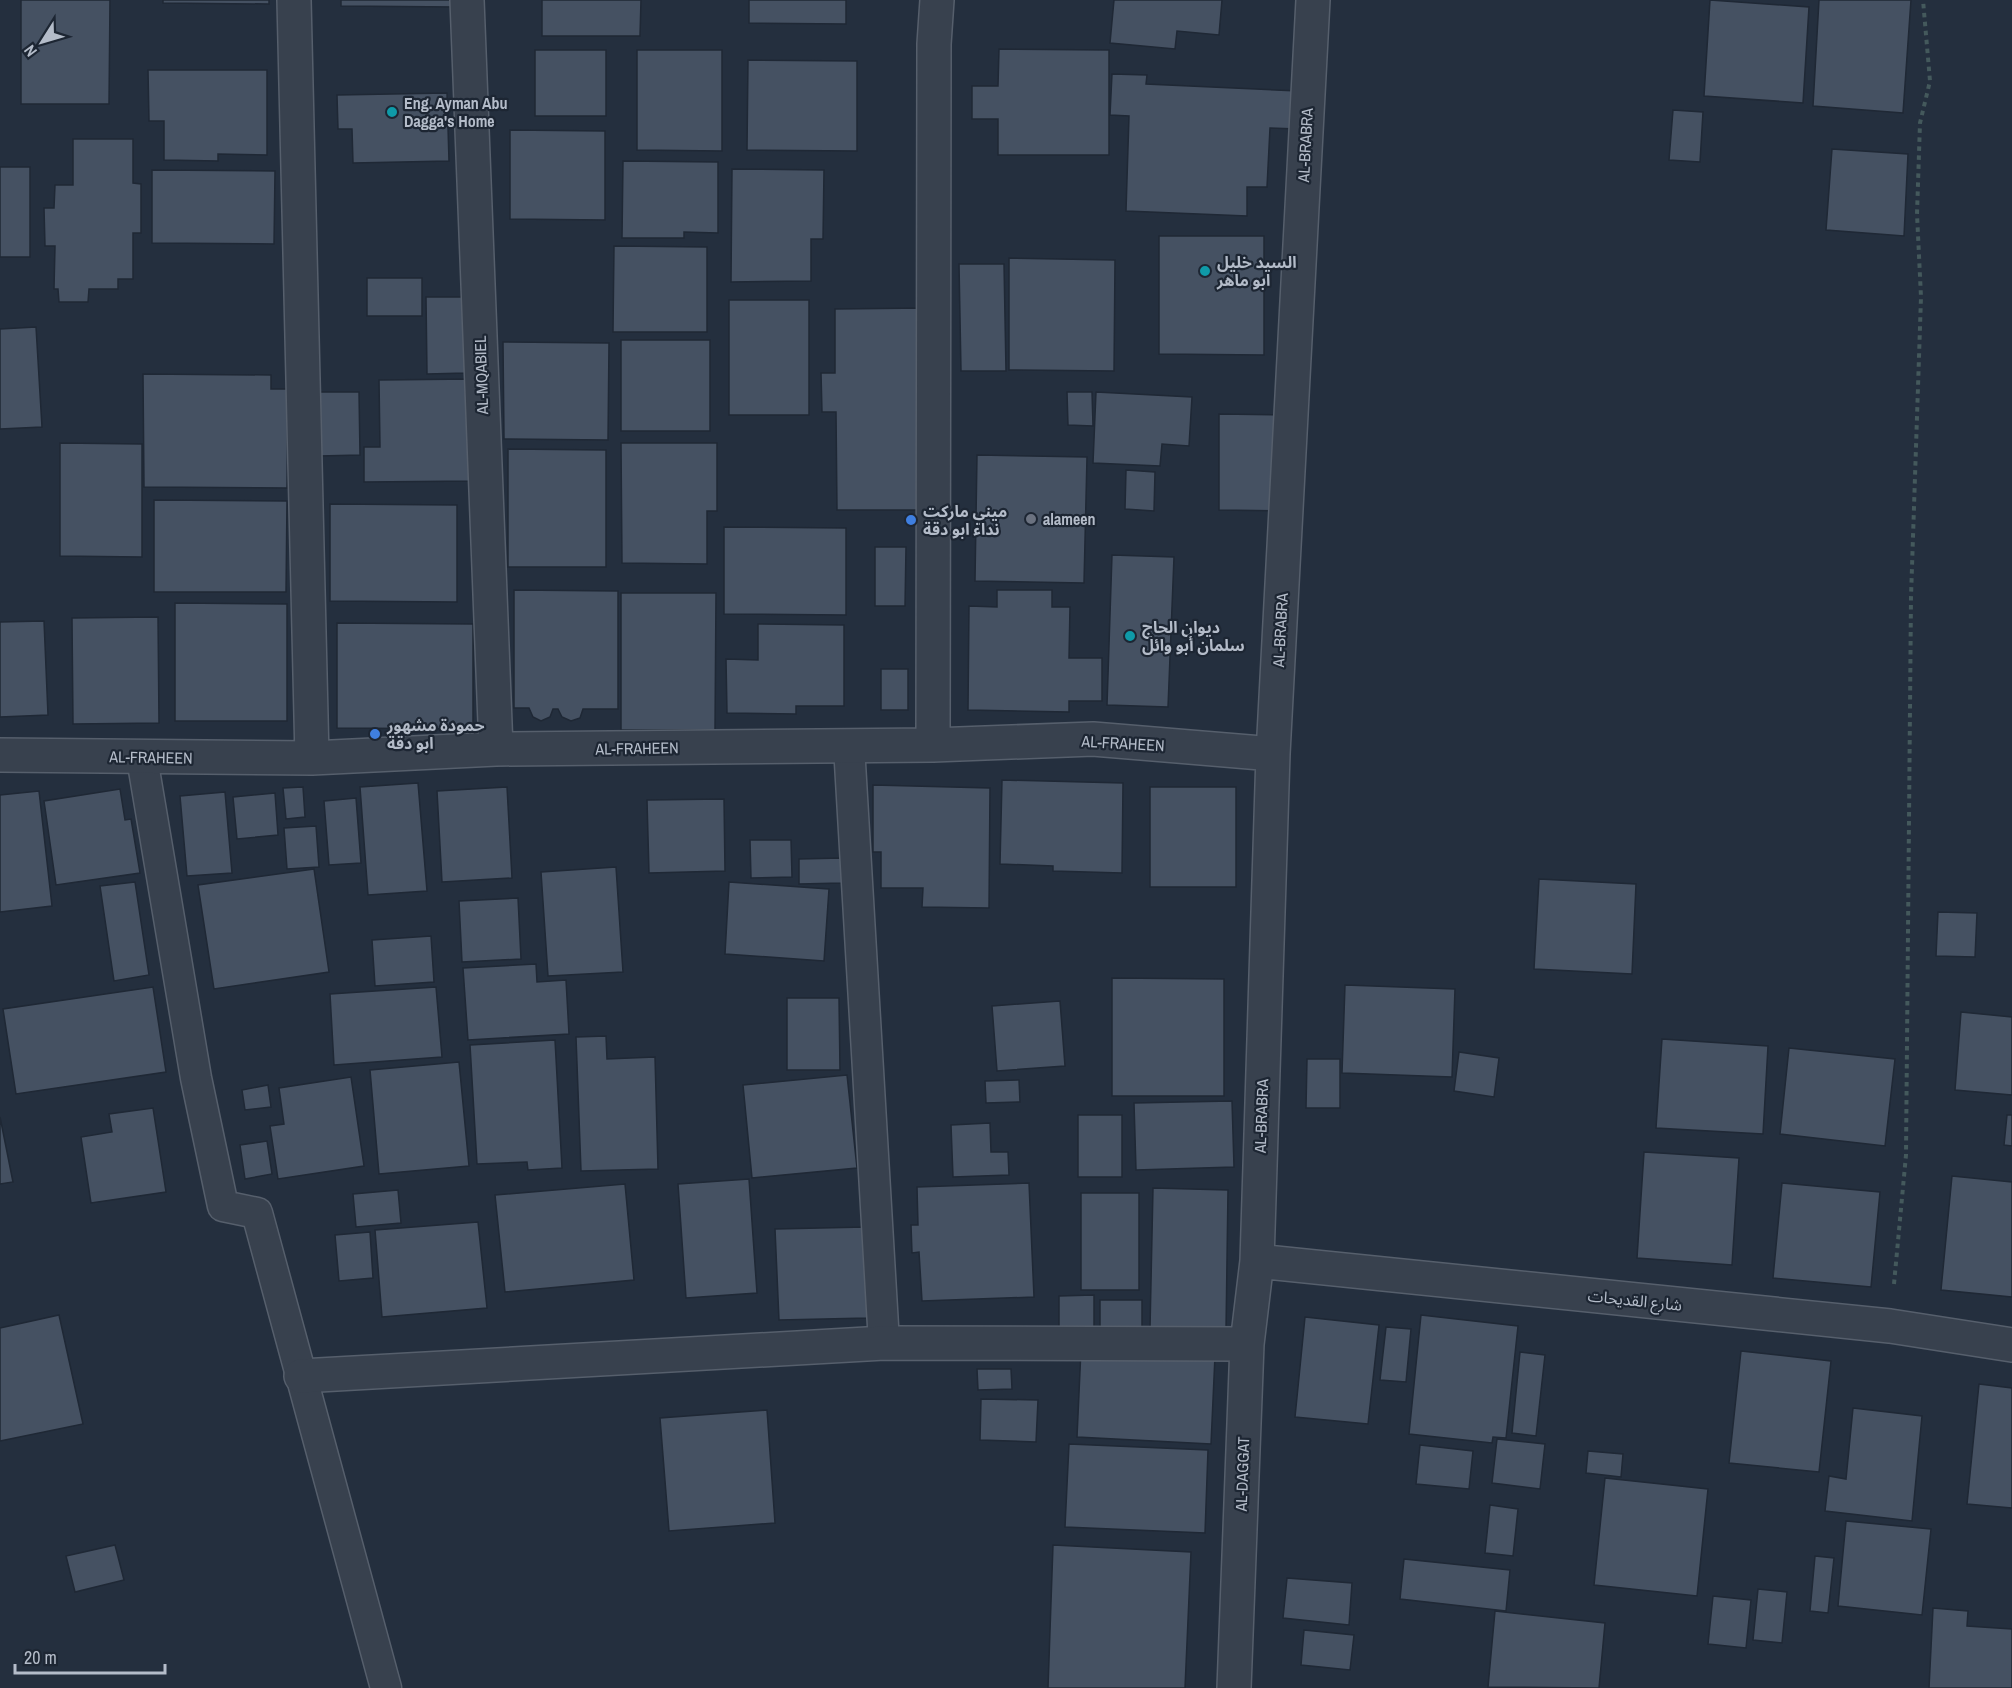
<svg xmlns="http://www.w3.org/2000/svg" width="2012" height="1688" font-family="'Archivo Narrow','Noto Sans Arabic',sans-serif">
	<rect width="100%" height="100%" fill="#242f3e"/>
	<path fill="#455162" stroke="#1f2835" stroke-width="1.5" d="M 21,0 L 110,0 L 109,104 L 21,104 Z
		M 163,0 L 269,0 L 269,4 L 163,3 Z
		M 341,0 L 457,0 L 457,7 L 341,6 Z
		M 542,0 L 641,0 L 640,36 L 542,36 Z
		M 749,0 L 846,0 L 846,24 L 749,23 Z
		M 1114,0 L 1222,0 L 1219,35 L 1177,31 L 1175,49 L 1110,43 Z
		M 1710,0 L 1809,7 L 1803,103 L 1704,96 Z
		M 1819,0 L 1911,0 L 1903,113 L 1813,106 Z
		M 999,49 L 1109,50 L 1109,155 L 998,155 L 998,119 L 972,119 L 972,86 L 998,86 Z
		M 535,50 L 606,50 L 606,116 L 535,116 Z
		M 637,50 L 722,50 L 722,151 L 637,150 Z
		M 748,60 L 857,61 L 857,151 L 747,150 Z
		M 148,70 L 267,70 L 267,155 L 218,154 L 218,161 L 164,160 L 164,121 L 149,121 Z
		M 1112,74 L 1147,75 L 1146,84 L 1298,91 L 1297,129 L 1270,128 L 1267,187 L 1247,187 L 1247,216 L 1126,211 L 1129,116 L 1110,115 Z
		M 447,93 L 449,161 L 353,163 L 352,129 L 338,129 L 337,95 Z
		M 1673,110 L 1703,112 L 1700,162 L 1669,160 Z
		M 510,130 L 605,131 L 605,220 L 510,219 Z
		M 73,139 L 133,139 L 133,183 L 141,184 L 141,233 L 133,233 L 133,279 L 118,279 L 118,289 L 89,289 L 88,302 L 59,302 L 58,289 L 54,289 L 55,246 L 45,246 L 44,208 L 54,208 L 55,185 L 73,185 Z
		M 1832,149 L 1908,154 L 1904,236 L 1826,230 Z
		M 623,161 L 718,162 L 718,233 L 684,232 L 684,238 L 622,238 Z
		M 0,167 L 30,167 L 30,257 L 0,257 Z
		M 732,169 L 824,170 L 823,239 L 811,239 L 811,281 L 731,282 Z
		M 152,170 L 275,171 L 274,244 L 152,243 Z
		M 1159,236 L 1264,236 L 1264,355 L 1159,354 Z
		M 614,246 L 707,247 L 707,332 L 613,332 Z
		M 1009,258 L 1115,260 L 1114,371 L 1009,370 Z
		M 959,264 L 1004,264 L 1006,371 L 961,371 Z
		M 367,278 L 422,278 L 422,316 L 367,316 Z
		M 426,297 L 466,297 L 466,373 L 427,374 Z
		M 729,300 L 809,300 L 809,415 L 729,415 Z
		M 926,308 L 928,510 L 837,510 L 836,412 L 822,412 L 821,373 L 835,373 L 835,309 Z
		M 36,327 L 42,427 L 0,429 L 0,329 Z
		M 621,340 L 710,340 L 710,431 L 621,431 Z
		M 503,342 L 609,343 L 608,440 L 504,439 Z
		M 143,374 L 271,375 L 271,389 L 288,389 L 287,488 L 144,487 Z
		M 473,379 L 474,481 L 364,482 L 364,447 L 380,447 L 379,380 Z
		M 318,392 L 359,392 L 360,455 L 319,456 Z
		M 1067,392 L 1092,392 L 1093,426 L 1068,425 Z
		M 1096,392 L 1192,397 L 1189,446 L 1162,444 L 1160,466 L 1093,463 Z
		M 1219,414 L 1288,415 L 1287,511 L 1219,510 Z
		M 60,443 L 142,444 L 142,557 L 60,556 Z
		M 621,443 L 717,443 L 717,511 L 707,511 L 707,564 L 622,563 Z
		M 508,449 L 606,450 L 606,567 L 508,567 Z
		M 977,455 L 1087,457 L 1084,583 L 975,581 Z
		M 1126,470 L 1155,472 L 1154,511 L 1125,509 Z
		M 154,500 L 287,501 L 286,592 L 154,592 Z
		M 330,504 L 457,505 L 457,602 L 330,601 Z
		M 724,527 L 846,528 L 846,615 L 724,614 Z
		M 875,547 L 906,547 L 905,606 L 875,606 Z
		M 1112,555 L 1174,557 L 1168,707 L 1107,705 Z
		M 514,590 L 618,591 L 618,709 L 583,709 L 580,718 L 571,721 L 562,717 L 558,709 L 553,709 L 550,717 L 541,721 L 533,717 L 529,708 L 514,708 Z
		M 997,590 L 1052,590 L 1052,607 L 1070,607 L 1069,658 L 1102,658 L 1102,701 L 1069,701 L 1069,712 L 968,710 L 969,606 L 997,607 Z
		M 621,593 L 716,593 L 715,730 L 621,730 Z
		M 175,603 L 287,604 L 287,721 L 175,721 Z
		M 158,617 L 159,723 L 73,724 L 72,618 Z
		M 44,621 L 48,715 L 0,717 L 0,622 Z
		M 337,623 L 473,624 L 473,729 L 337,728 Z
		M 758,624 L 844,625 L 844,706 L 796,706 L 796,714 L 727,713 L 726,659 L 758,660 Z
		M 881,669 L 908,669 L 908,710 L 881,710 Z
		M 1002,780 L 1123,783 L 1122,873 L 1053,871 L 1053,866 L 1000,864 Z
		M 418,783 L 427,891 L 368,895 L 360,787 Z
		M 873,785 L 990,788 L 989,908 L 922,907 L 923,888 L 881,888 L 881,852 L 873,852 Z
		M 303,787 L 305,817 L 286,819 L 283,788 Z
		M 507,787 L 512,878 L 442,882 L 437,791 Z
		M 1150,787 L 1236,787 L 1236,887 L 1150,887 Z
		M 120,789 L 125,820 L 131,819 L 140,873 L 56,885 L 44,801 Z
		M 39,791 L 52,906 L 0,912 L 0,795 Z
		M 225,792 L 232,873 L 187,876 L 180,796 Z
		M 275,793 L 278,835 L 237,839 L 233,797 Z
		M 356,798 L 361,863 L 329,865 L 324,801 Z
		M 724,799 L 725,871 L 649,873 L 647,800 Z
		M 316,826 L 319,867 L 287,869 L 284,828 Z
		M 750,840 L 791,840 L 792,877 L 751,878 Z
		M 842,858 L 842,883 L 799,884 L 799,859 Z
		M 616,867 L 623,972 L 548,976 L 541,872 Z
		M 314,869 L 329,972 L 214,989 L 198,885 Z
		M 1539,879 L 1636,884 L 1632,974 L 1534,969 Z
		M 135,882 L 149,975 L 114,981 L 100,886 Z
		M 729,882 L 829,889 L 824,961 L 725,954 Z
		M 518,898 L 521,959 L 462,962 L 459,901 Z
		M 1938,912 L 1977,913 L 1975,957 L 1936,956 Z
		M 431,936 L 434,982 L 375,986 L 372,940 Z
		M 536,964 L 537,982 L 566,980 L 569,1034 L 468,1040 L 463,968 Z
		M 1112,978 L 1224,979 L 1224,1096 L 1112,1096 Z
		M 1345,985 L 1455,989 L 1452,1077 L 1342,1073 Z
		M 153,987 L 166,1072 L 16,1094 L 3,1009 Z
		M 436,987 L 442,1057 L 334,1065 L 330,994 Z
		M 787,998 L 839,998 L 840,1070 L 787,1070 Z
		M 1060,1001 L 1065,1066 L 997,1071 L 992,1006 Z
		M 1961,1012 L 2012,1017 L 2012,1095 L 1955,1090 Z
		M 606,1036 L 607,1059 L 655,1057 L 658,1169 L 581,1171 L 576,1037 Z
		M 1662,1039 L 1768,1046 L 1763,1134 L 1656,1128 Z
		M 555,1040 L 562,1168 L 528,1170 L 527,1162 L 477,1164 L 470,1045 Z
		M 1789,1048 L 1895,1059 L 1885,1146 L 1780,1134 Z
		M 1459,1052 L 1499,1058 L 1494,1097 L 1454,1091 Z
		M 1307,1059 L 1340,1059 L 1340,1108 L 1306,1108 Z
		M 459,1062 L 469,1166 L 379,1174 L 370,1070 Z
		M 847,1075 L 857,1168 L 752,1178 L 743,1085 Z
		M 351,1077 L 364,1166 L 278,1179 L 270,1126 L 284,1124 L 279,1088 Z
		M 1019,1080 L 1020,1102 L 986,1103 L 985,1081 Z
		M 268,1085 L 271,1107 L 245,1110 L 242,1090 Z
		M 1232,1101 L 1234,1167 L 1136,1170 L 1134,1103 Z
		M 153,1108 L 166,1192 L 91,1203 L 81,1137 L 112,1132 L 109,1114 Z
		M 1078,1115 L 1122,1115 L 1122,1177 L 1078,1177 Z
		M 2007,1115 L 2012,1115 L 2012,1146 L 2004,1145 Z
		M 0,1117 L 13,1182 L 0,1184 Z
		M 990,1123 L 991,1152 L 1008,1152 L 1009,1175 L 953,1177 L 951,1125 Z
		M 267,1141 L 272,1174 L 245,1179 L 240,1145 Z
		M 1644,1152 L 1739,1158 L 1732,1265 L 1637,1258 Z
		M 1952,1176 L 2012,1182 L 2012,1297 L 1941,1290 Z
		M 749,1179 L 757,1293 L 686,1298 L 678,1184 Z
		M 1029,1183 L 1034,1297 L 922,1301 L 919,1252 L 912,1253 L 911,1225 L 918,1225 L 917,1187 Z
		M 1782,1183 L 1880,1192 L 1871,1287 L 1773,1278 Z
		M 625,1184 L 634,1280 L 505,1292 L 495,1195 Z
		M 1153,1188 L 1228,1190 L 1226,1331 L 1150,1329 Z
		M 398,1190 L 401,1223 L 356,1227 L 353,1194 Z
		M 1081,1193 L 1139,1193 L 1139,1290 L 1081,1290 Z
		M 478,1222 L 487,1308 L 382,1317 L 375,1230 Z
		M 866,1227 L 868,1318 L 779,1320 L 775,1229 Z
		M 370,1232 L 373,1278 L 339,1281 L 335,1235 Z
		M 1094,1295 L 1094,1331 L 1059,1332 L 1059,1296 Z
		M 1100,1300 L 1142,1300 L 1142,1329 L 1100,1328 Z
		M 59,1315 L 83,1424 L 0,1441 L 0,1328 Z
		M 1421,1315 L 1518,1326 L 1506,1438 L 1493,1437 L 1492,1443 L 1409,1434 Z
		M 1305,1317 L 1379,1325 L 1368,1424 L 1295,1417 Z
		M 1386,1327 L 1411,1329 L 1406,1382 L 1380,1380 Z
		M 1081,1349 L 1215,1356 L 1211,1444 L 1077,1437 Z
		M 1741,1351 L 1831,1361 L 1819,1472 L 1729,1463 Z
		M 1520,1352 L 1545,1355 L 1536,1436 L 1512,1433 Z
		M 977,1369 L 1011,1369 L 1012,1389 L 978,1390 Z
		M 1979,1384 L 2012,1388 L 2012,1508 L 1967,1504 Z
		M 981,1399 L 1038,1400 L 1036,1442 L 980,1440 Z
		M 1853,1408 L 1922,1416 L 1912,1521 L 1825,1511 L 1829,1476 L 1846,1479 Z
		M 767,1410 L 775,1523 L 669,1531 L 660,1418 Z
		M 1497,1439 L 1545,1444 L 1540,1489 L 1492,1483 Z
		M 1069,1444 L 1208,1450 L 1205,1533 L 1065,1527 Z
		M 1420,1445 L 1473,1451 L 1469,1489 L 1416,1484 Z
		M 1588,1451 L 1623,1454 L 1621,1477 L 1586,1473 Z
		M 1605,1478 L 1708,1489 L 1697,1596 L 1594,1585 Z
		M 1490,1505 L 1518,1509 L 1513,1556 L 1485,1553 Z
		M 1846,1521 L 1931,1529 L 1922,1615 L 1838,1606 Z
		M 115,1545 L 124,1580 L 75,1592 L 66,1556 Z
		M 1053,1545 L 1191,1552 L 1185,1688 L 1048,1688 Z
		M 1815,1556 L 1834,1558 L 1828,1613 L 1810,1611 Z
		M 1404,1559 L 1510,1570 L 1506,1611 L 1400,1599 Z
		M 1287,1578 L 1352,1583 L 1349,1625 L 1283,1618 Z
		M 1758,1589 L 1787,1592 L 1782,1643 L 1753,1640 Z
		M 1713,1596 L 1751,1600 L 1746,1648 L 1708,1644 Z
		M 1933,1608 L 1968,1611 L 1967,1626 L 2012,1629 L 2012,1688 L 1929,1688 Z
		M 1495,1611 L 1605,1623 L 1599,1688 L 1488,1687 Z
		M 1304,1630 L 1354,1635 L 1350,1670 L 1301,1665 Z"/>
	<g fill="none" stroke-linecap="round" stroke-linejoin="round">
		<g stroke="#565f6c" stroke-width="33">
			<path id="lane" d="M 849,746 L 884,1343
				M 142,758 L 196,1078 L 223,1206 L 257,1213 L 386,1688"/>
		</g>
		<g stroke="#565f6c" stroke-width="36">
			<path id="street" d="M 294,0 L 312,758
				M 467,0 L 496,749
				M 933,745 L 934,44 L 937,0
				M 0,755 L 312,758 L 496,749 L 933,745 L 1093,739 L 1273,754
				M 1257,1261 L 1890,1326 L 2012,1345
				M 301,1376 L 884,1343 L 1247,1344
				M 1234,1688 L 1247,1344 L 1257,1261 L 1273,754 L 1313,0"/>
		</g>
		<path stroke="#44595c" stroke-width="4" stroke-dasharray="4.5 4.5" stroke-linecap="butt" d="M 1894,1284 L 1906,1155 L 1911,597 L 1921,297 L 1917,214 L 1920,123 L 1930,81 L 1923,0"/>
		<use href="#lane" stroke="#38414e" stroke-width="30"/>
		<use href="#street" stroke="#38414e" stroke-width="33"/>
	</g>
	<g fill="#0f9aa8" stroke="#1d2633" stroke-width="2">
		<circle cx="392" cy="112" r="6"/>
		<circle cx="1205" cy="271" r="6"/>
		<circle cx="1130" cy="636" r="6"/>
	</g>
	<circle fill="#6b7280" stroke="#1d2633" stroke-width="2" cx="1031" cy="519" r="6"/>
	<g fill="#3f7fe0" stroke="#1d2633" stroke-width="2">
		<circle cx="911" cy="520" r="6"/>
		<circle cx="375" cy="734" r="6"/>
	</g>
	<g text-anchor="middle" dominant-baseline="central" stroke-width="4.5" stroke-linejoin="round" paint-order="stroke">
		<g font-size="16" font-weight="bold" fill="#b4bcc9" stroke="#1d2633" text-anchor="start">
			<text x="404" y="103">Eng. Ayman Abu<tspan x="404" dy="18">Dagga's Home</tspan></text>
			<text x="1217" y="262">السيد خليل<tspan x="1217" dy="18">ابو ماهر</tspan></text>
			<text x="923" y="511">ميني ماركت<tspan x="923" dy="18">نداء ابو دقة</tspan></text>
			<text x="1043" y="519">alameen</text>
			<text x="1142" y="627">ديوان الحاج<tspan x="1142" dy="18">سلمان أبو وائل</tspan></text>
			<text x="387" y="725">حمودة مشهور<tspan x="387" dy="18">ابو دقة</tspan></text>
		</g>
		<g font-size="16" fill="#b4bcc9" stroke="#1d2633">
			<text transform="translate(1305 145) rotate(-87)">AL-BRABRA</text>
			<text transform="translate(481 375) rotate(-92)">AL-MQABIEL</text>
			<text transform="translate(1280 630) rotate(-87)">AL-BRABRA</text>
			<text transform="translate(1123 743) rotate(3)">AL-FRAHEEN</text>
			<text transform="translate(637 748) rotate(-1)">AL-FRAHEEN</text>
			<text transform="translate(151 757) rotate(1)">AL-FRAHEEN</text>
			<text transform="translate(1261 1116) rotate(-88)">AL-BRABRA</text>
			<text transform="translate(1635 1300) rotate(6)">شارع القديحات</text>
			<text transform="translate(1242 1474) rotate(-88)">AL-DAGGAT</text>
		</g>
	</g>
	<g transform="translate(42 42) rotate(233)" stroke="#1d2633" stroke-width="4.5" paint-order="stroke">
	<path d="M0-4.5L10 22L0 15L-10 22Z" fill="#b4bcc9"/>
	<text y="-9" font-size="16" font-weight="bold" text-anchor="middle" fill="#b4bcc9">N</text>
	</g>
	<path d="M15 1664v9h150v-9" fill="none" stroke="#b4bcc9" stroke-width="3"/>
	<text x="24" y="1664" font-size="18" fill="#b4bcc9" stroke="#1d2633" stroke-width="4.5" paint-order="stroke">20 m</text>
</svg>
